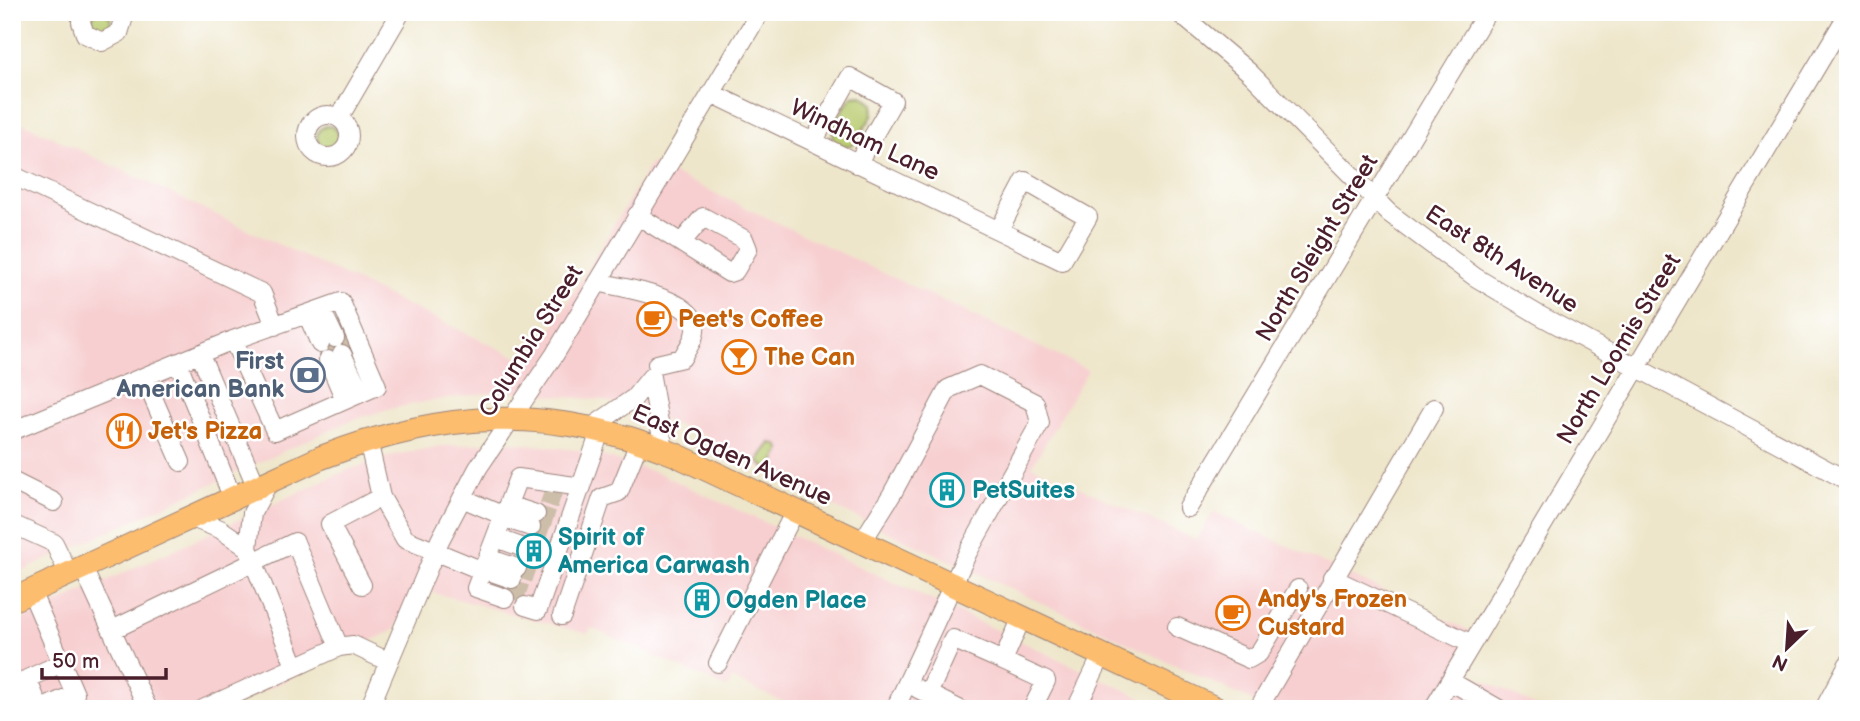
<svg xmlns="http://www.w3.org/2000/svg" width="1860" height="721" font-family="'Balsamiq Sans',sans-serif">
	<rect width="100%" height="100%" fill="#fff"/>
	<filter id="ink" filterUnits="userSpaceOnUse"><feTurbulence type="fractalNoise" baseFrequency=".0143" numOctaves="2"/><feDisplacementMap in="SourceGraphic" scale="14" xChannelSelector="R" yChannelSelector="G"/><feConvolveMatrix kernelMatrix="1 2 1 2 8 2 1 2 1" color-interpolation-filters="sRGB"/></filter>
	<filter id="wash" filterUnits="userSpaceOnUse"><feTurbulence type="fractalNoise" baseFrequency=".00686" numOctaves="4" result="noise"/><feDisplacementMap in="SourceGraphic" scale="28" xChannelSelector="R" yChannelSelector="G"/><feGaussianBlur stdDeviation="1.57" result="paint"/><feColorMatrix in="noise" values="0 0 0 0 0 0 0 0 0 0 0 0 0 0 0 0 0 1.4 0 .05"/><feComposite in="paint" operator="in"/></filter>
	<g filter="url(#wash)">
		<rect width="100%" height="100%" fill="#eee6ca"/>
		<path fill="#f7cfd0" d="M 12,118 L 531,364 L 651,163 L 1088,370 L 1032,466 L 1196,540 L 1214,512 L 1483,637 L 1463,670 L 1542,709 L 1270,709 L 819,500 L 693,430 L 602,400 L 503,391 L 430,401 L 385,410 L 347,422 L 12,576 Z
			M 510,442 L 585,451 L 658,473 L 1166,709 L 799,709 L 732,679 L 727,688 L 591,628 L 588,634 L 419,589 L 394,630 L 224,709 L 12,709 L 12,624 L 345,471 L 394,455 L 441,446 Z"/>
		<path fill="#b7ca6d" stroke="#80744c" stroke-width="2" d="M91 22a10 10 0 1 1 20 0a10 10 0 1 1-20 0Z
			M 862,95 L 873,103 L 872,116 L 854,144 C 847,149 839,144 833,140 L 832,126 L 852,96 Z
			M317 137a11 11 0 1 1 22 0a11 11 0 1 1-22 0Z
			M 771,443 L 778,445 L 781,450 L 769,471 L 758,461 Z"/>
	</g>
	<g filter="url(#ink)">
		<g fill="none" stroke-linecap="round" stroke-linejoin="round">
			<path stroke="#cdbeaa" stroke-width="18" stroke-dasharray="18 9" stroke-linecap="butt" d="M 342,334 L 350,350
				M 327,341 L 335,357
				M 543,494 L 563,501
				M 536,514 L 556,521
				M 531,527 L 551,534
				M 524,548 L 544,555
				M 517,568 L 537,575
				M 509,588 L 529,595"/>
			<g stroke="#9c827a" stroke-width="20">
				<path id="minor" d="M 83,12 L 81,22 L 85,34 L 102,42 L 119,33 L 123,20 L 120,12
					M 1178,12 L 1249,72 L 1389,213 L 1475,277 L 1539,315 L 1848,481
					M 711,93 L 1062,261 L 1088,217 L 1025,181 L 999,230
					M307 136a21 21 0 1 1 42 0a21 21 0 1 1-42 0Z
					M 339,118 L 401,12
					M 813,142 L 850,77 L 893,101 L 857,164
					M 12,175 L 262,293 L 275,326
					M 637,215 L 729,273 L 735,271 L 748,249 L 744,239 L 703,217 L 681,243
					M 598,282 C 621,288 684,296 694,321 C 699,334 688,347 682,358 L 657,364
					M 321,309 L 335,338
					M 307,314 L 320,344
					M 200,354 L 257,488
					M 342,354 L 361,393
					M 328,360 L 345,400
					M 178,363 L 233,499
					M 144,377 L 181,462
					M 651,377 L 664,450
					M 592,427 L 634,398 L 651,377
					M 12,431 L 233,340 L 341,302 L 377,386 L 275,431 L 233,340
					M 368,440 L 381,497 L 405,539 L 483,571
					M 12,481 L 54,502
					M 269,482 L 252,513 L 248,548 L 295,666
					M 462,498 L 504,516
					M 508,505 L 536,514
					M 1188,508 L 1487,12
					M 192,518 L 220,529 L 248,548
					M 503,518 L 531,527
					M 12,524 L 54,543 L 69,574
					M 496,538 L 524,548
					M 862,542 L 892,494 L 948,389 L 980,375 L 1035,403 L 1040,423 L 968,552 L 895,709
					M 488,558 L 517,568
					M 83,568 L 148,709
					M 483,569 L 512,579
					M 1332,578 L 1472,644
					M 362,585 L 330,524 L 381,497
					M 31,591 L 75,694 L 41,709
					M 505,598 L 476,588 L 518,478 L 582,487
					M 525,606 L 538,610 L 601,429
					M 562,616 L 602,498 L 619,492 L 640,440
					M 1022,617 L 1003,661 L 1046,681 L 1032,709
					M 1177,627 L 1249,659 L 1259,653 L 1298,589
					M 112,630 L 295,542 L 339,647 L 203,709
					M 339,647 L 353,645 L 389,662
					M 718,663 L 795,511
					M 1450,681 L 1499,709
					M 12,686 L 23,709
					M 918,689 L 959,709
					M 928,694 L 953,639 L 1003,661
					M 40,709 L 27,679 L 62,663
					M 369,709 L 440,540 L 478,468 L 555,354 L 760,12
					M 1076,709 L 1102,655
					M 1258,709 L 1434,408
					M 1433,709 L 1848,14
					M 1824,709 L 1848,664"/>
			</g>
			<g stroke="#9c827a" stroke-width="25">
				<path id="major" d="M 12,600 L 320,458 C 443,410 550,404 674,454 L 1217,709"/>
			</g>
			<use href="#minor" stroke="#fff" stroke-width="18"/>
			<use href="#major" stroke="#fcbd6e" stroke-width="23"/>
		</g>
	</g>
	<defs>
		<g id="cafe-ring" transform="scale(1.75)"><circle r="9.5" fill="#fff" stroke="#e8710a" stroke-width="1.5"/><path d="M-5.5-4.5H6V0H3Q3 3.5 0 3.5H-2.5Q-5.5 3.5-5.5 0ZM3-3.2v2h1.7v-2ZM-6 4.5H4V6H-6Z" fill="#e8710a"/></g>
		<g id="bar-ring" transform="scale(1.75)"><circle r="9.5" fill="#fff" stroke="#e8710a" stroke-width="1.5"/><path d="M-6-5H6L.8 .8V4.5H3.5V6h-7V4.5H-.8V.8Z" fill="#e8710a"/></g>
		<g id="bank-ring" transform="scale(1.75)"><circle r="9.5" fill="#fff" stroke="#5c6f8a" stroke-width="1.5"/><path d="M-6-4H6V4H-6ZM0-2.3a2.3 2.3 0 1 0 0 4.6a2.3 2.3 0 1 0 0-4.6Z" fill="#5c6f8a"/></g>
		<g id="restaurant-ring" transform="scale(1.75)"><circle r="9.5" fill="#fff" stroke="#e8710a" stroke-width="1.5"/><path d="M-5-6h1v4h1v-4h1v4h1v-4h1v5L-1.5 .5V6h-2V.5L-5-1ZM5-6V6H3V1.5H1.5Q1.5-4 5-6Z" fill="#e8710a"/></g>
		<g id="building-ring" transform="scale(1.75)"><circle r="9.5" fill="#fff" stroke="#0f9aa8" stroke-width="1.5"/><path d="M-4-6H4V6H1V3H-1V6H-4ZM-2.5-4.3h1.7v1.8h-1.7ZM.8-4.3h1.7v1.8H.8ZM-2.5-1h1.7V.8h-1.7ZM.8-1h1.7V.8H.8Z" fill="#0f9aa8"/></g>
	</defs>
	<g fill-rule="evenodd">
		<use href="#cafe-ring" x="654" y="319"/>
		<use href="#bar-ring" x="739" y="357"/>
		<use href="#bank-ring" x="308" y="375"/>
		<use href="#restaurant-ring" x="124" y="431"/>
		<use href="#building-ring" x="947" y="490"/>
		<use href="#building-ring" x="534" y="551"/>
		<use href="#building-ring" x="702" y="600"/>
		<use href="#cafe-ring" x="1233" y="613"/>
	</g>
	<g text-anchor="middle" dominant-baseline="central" stroke-width="5" stroke-linejoin="round" paint-order="stroke">
		<g font-size="24" fill="#4a1f2b" stroke="#fff">
			<text transform="translate(865 140) rotate(25)">Windham Lane</text>
			<text transform="translate(1317 248) rotate(-59)">North Sleight Street</text>
			<text transform="translate(1502 259) rotate(33)">East 8th Avenue</text>
			<text transform="translate(531 341) rotate(-58)">Columbia Street</text>
			<text transform="translate(1619 349) rotate(-59)">North Loomis Street</text>
			<text transform="translate(732 455) rotate(24)">East Ogden Avenue</text>
		</g>
		<g font-size="24" font-weight="bold" fill="#c56008" stroke="#fff" text-anchor="start">
			<text x="678" y="319">Peet's Coffee</text>
			<text x="764" y="357">The Can</text>
			<text x="148" y="431">Jet's Pizza</text>
			<text x="1258" y="599">Andy's Frozen<tspan x="1258" dy="28">Custard</tspan></text>
		</g>
		<g font-size="24" font-weight="bold" fill="#4e5e75" stroke="#fff" text-anchor="end">
			<text x="284" y="361">First<tspan x="284" dy="28">American Bank</tspan></text>
		</g>
		<g font-size="24" font-weight="bold" fill="#0d838f" stroke="#fff" text-anchor="start">
			<text x="972" y="490">PetSuites</text>
			<text x="558" y="537">Spirit of<tspan x="558" dy="28">America Carwash</tspan></text>
			<text x="726" y="600">Ogden Place</text>
		</g>
	</g>
	<rect width="1860" height="721" fill="none" stroke="#fff" stroke-width="42"/>
	<g transform="translate(1787 648) rotate(205)" stroke="#ffffff" stroke-width="5" paint-order="stroke">
	<path d="M0-5L12 26L0 18L-12 26Z" fill="#4a1f2b"/>
	<text y="-10" font-size="19" font-weight="bold" text-anchor="middle" fill="#4a1f2b">N</text>
	</g>
	<path d="M42 668v10h124v-10" fill="none" stroke="#4a1f2b" stroke-width="3.5"/>
	<text x="52" y="668" font-size="21" fill="#4a1f2b" stroke="#ffffff" stroke-width="5" paint-order="stroke">50 m</text>
</svg>
